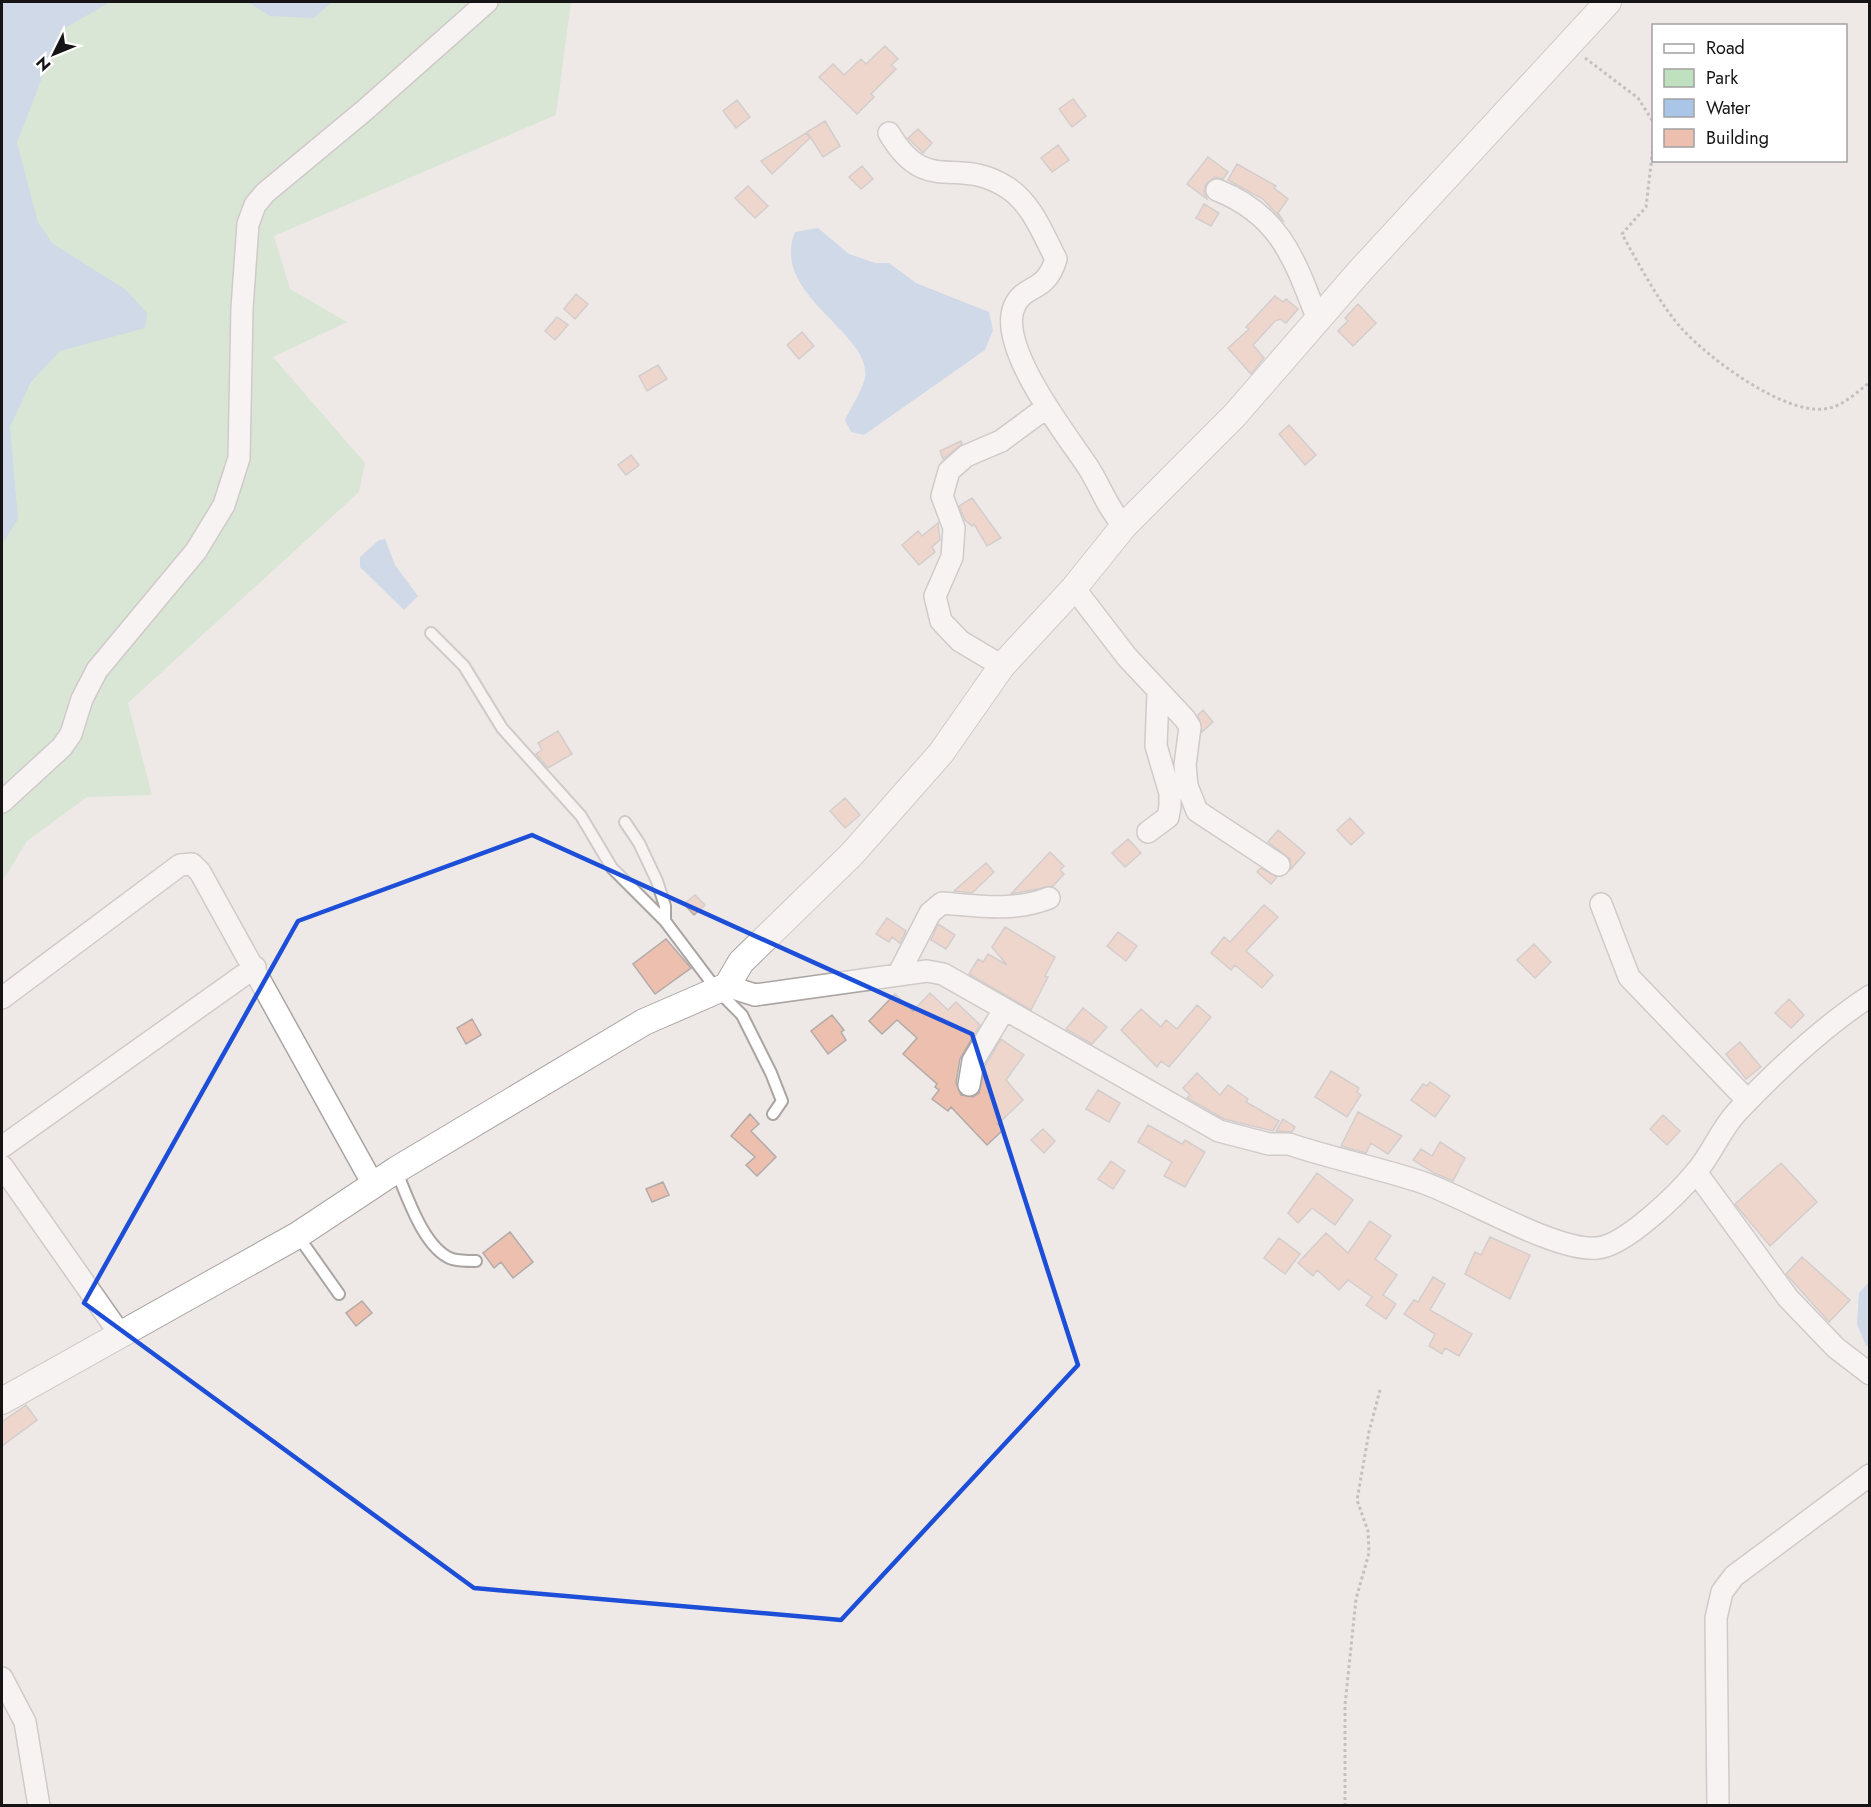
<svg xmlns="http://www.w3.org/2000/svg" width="1871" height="1807" font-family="Jost,sans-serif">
	<rect width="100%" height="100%" fill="#eee9e7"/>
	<path fill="#bfe1bf" d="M 2,2 L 571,2 L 556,115 L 274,236 L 290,289 L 347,322 L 273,357 L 365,463 L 359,492 L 128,703 L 152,795 L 87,797 L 27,841 L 2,882 Z"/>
	<path fill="#a9c5e8" d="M 2,2 L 110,2 L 60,31 L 17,143 L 38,222 L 52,243 L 126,290 L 147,313 L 145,328 L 60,351 L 31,382 L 10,427 L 18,519 L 2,544 Z
		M 248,2 L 332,2 L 314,18 L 270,16 Z
		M 818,228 L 849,254 L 875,263 L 889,263 L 916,283 L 989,312 L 993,330 L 985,350 L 864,435 L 851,432 L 845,420 C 851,407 862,391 865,378 C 873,333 769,295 795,232 Z
		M 385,539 L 395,565 L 418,596 L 404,610 L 360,567 L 360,557 L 379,540 Z
		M 1869,1282 L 1869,1345 L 1866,1346 L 1857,1324 L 1859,1293 Z"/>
	<path fill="#edbfae" stroke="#b1acaa" stroke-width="1.5" d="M 885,46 L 898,59 L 891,65 L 896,69 L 871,94 L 874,97 L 857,114 L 819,77 L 833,64 L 844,75 L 861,59 L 866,64 Z
		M 1073,99 L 1086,116 L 1072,127 L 1059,109 Z
		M 737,100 L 750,117 L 736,128 L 723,111 Z
		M 825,121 L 840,146 L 823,157 L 807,132 Z
		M 918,129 L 932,143 L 923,153 L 908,138 Z
		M 806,133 L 810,138 L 772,174 L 761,161 Z
		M 1058,145 L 1069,160 L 1052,172 L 1041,158 Z
		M 1208,157 L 1228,172 L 1223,179 L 1215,177 L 1206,184 L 1204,192 L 1207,199 L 1187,184 Z
		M 1237,164 L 1276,186 L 1274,188 L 1288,199 L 1278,213 L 1284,222 L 1263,199 L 1228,180 Z
		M 862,166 L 873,179 L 861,189 L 849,177 Z
		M 748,186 L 768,206 L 755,218 L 735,198 Z
		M 1204,204 L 1219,213 L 1211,226 L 1196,218 Z
		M 576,294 L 588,304 L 575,319 L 564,309 Z
		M 1275,296 L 1283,302 L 1286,299 L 1298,309 L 1286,323 L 1280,319 L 1275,321 L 1253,345 L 1264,358 L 1251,374 L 1228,348 L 1249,329 L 1246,327 Z
		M 1358,304 L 1376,323 L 1353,346 L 1338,331 L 1348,321 L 1345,318 Z
		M 557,317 L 568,325 L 555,340 L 545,331 Z
		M 802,332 L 814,346 L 799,359 L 787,345 Z
		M 658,365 L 667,379 L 647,391 L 639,376 Z
		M 1289,425 L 1316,455 L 1305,465 L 1279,434 Z
		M 961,441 L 962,444 L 943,459 L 940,451 Z
		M 631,455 L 639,465 L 626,475 L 618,465 Z
		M 972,498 L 1001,538 L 987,546 L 974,524 L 972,526 L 965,520 L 959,506 Z
		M 938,523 L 940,540 L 932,547 L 935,552 L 919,565 L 902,545 L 918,531 L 922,536 Z
		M 1203,710 L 1213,722 L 1202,732 L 1198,715 Z
		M 558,731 L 572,754 L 548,768 L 536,754 L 542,750 L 538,743 Z
		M 845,798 L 860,815 L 845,828 L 830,811 Z
		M 1350,818 L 1364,833 L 1351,845 L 1337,830 Z
		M 1278,830 L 1305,853 L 1291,869 L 1290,859 L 1268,842 Z
		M 1128,839 L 1141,853 L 1125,867 L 1112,853 Z
		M 1050,852 L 1064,866 L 1060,870 L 1064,874 L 1053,886 L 1011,894 Z
		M 986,863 L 994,872 L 972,893 L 954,891 Z
		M 1261,868 L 1277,877 L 1271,884 L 1257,872 Z
		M 695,895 L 705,905 L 694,915 L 684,904 Z
		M 1264,905 L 1278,917 L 1246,951 L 1273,975 L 1262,988 L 1235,965 L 1231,970 L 1211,953 L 1224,937 L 1230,942 Z
		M 887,918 L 906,931 L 900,943 L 892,937 L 889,942 L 876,934 Z
		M 938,924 L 955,935 L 946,949 L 931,940 Z
		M 1005,927 L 1055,957 L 1045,976 L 1048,977 L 1031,1010 L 969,974 L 978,959 L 983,962 L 988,954 L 1007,965 L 992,947 Z
		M 1118,932 L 1137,946 L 1126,961 L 1107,946 Z
		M 666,939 L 691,968 L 655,994 L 633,964 Z
		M 1534,944 L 1551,962 L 1535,978 L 1517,960 Z
		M 930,993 L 948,1010 L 956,1002 L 980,1025 L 960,1059 L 956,1083 L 961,1095 L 973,1097 L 979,1093 L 985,1066 L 1001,1039 L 1024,1055 L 1006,1080 L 1023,1100 L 998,1124 L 1003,1130 L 987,1145 L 951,1107 L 948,1111 L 932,1099 L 939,1090 L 935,1087 L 937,1084 L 903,1054 L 917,1038 L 897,1020 L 882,1034 L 869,1021 L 895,994 L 913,1011 Z
		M 1789,999 L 1804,1015 L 1791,1028 L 1775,1013 Z
		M 1197,1005 L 1211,1017 L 1169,1067 L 1161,1061 L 1157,1067 L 1121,1030 L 1141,1009 L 1161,1027 L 1166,1020 L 1177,1029 Z
		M 1083,1008 L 1107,1027 L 1092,1044 L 1066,1029 Z
		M 832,1015 L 844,1030 L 841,1032 L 846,1040 L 828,1054 L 811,1031 Z
		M 472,1019 L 481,1035 L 466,1044 L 457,1028 Z
		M 1740,1042 L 1761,1067 L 1746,1079 L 1726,1054 Z
		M 1331,1071 L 1359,1088 L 1357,1092 L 1361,1095 L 1347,1117 L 1315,1097 Z
		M 1197,1073 L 1220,1095 L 1228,1085 L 1248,1099 L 1246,1102 L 1279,1121 L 1273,1131 L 1224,1119 L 1187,1098 L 1190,1095 L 1183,1088 Z
		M 1430,1082 L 1450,1096 L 1435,1117 L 1411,1100 L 1423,1084 L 1427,1086 Z
		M 1098,1090 L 1120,1103 L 1109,1122 L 1086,1109 Z
		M 1358,1112 L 1402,1136 L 1388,1154 L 1371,1143 L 1366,1153 L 1341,1146 Z
		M 750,1114 L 759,1124 L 751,1131 L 776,1157 L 757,1176 L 746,1165 L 755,1157 L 731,1136 Z
		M 1663,1115 L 1680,1131 L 1667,1145 L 1650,1129 Z
		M 1283,1119 L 1295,1127 L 1292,1132 L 1276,1131 Z
		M 1148,1125 L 1182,1144 L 1185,1140 L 1205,1152 L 1185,1187 L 1164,1176 L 1172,1162 L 1138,1142 Z
		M 1043,1129 L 1055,1141 L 1044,1153 L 1031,1140 Z
		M 1440,1142 L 1465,1158 L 1453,1181 L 1434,1173 L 1413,1160 L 1421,1149 L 1432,1156 Z
		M 1111,1161 L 1125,1171 L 1113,1189 L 1098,1179 Z
		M 1781,1163 L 1817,1202 L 1770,1246 L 1735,1204 Z
		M 1317,1173 L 1353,1200 L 1335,1225 L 1312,1208 L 1298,1223 L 1288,1213 Z
		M 663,1182 L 669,1195 L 652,1202 L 646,1189 Z
		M 1370,1221 L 1391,1236 L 1375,1259 L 1397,1275 L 1383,1295 L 1396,1304 L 1386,1319 L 1366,1305 L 1372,1297 L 1348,1280 L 1339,1290 L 1317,1270 L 1313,1276 L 1298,1263 L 1326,1233 L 1348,1253 Z
		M 510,1232 L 533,1262 L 513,1278 L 501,1262 L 494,1268 L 483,1253 Z
		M 1490,1237 L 1530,1255 L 1510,1299 L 1465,1274 L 1475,1252 L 1481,1255 Z
		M 1279,1238 L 1300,1254 L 1285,1274 L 1264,1258 Z
		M 1802,1257 L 1850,1300 L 1829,1322 L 1786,1274 Z
		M 1433,1277 L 1445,1284 L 1430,1310 L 1472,1334 L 1459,1356 L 1445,1348 L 1442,1354 L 1429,1346 L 1435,1334 L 1404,1314 L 1414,1300 L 1418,1302 Z
		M 362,1301 L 372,1313 L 356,1326 L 346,1313 Z
		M 26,1405 L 37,1420 L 2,1446 L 2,1422 Z"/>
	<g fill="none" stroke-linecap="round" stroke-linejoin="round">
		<g stroke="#aaa5a3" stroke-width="14">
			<path id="service" d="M 431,633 L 464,666 L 502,728 L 581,816 L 612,868 L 665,921
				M 625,822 L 639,843 L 657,881 L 665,906 L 665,921 L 717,990 L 742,1015 L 771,1073 L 782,1101 L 773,1114
				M 396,1170 C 407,1196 424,1249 452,1259 C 459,1261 469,1261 476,1261
				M 298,1236 L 339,1294"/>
		</g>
		<g stroke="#aaa5a3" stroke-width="24">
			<path id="minor" d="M 889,133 C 927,198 957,154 1008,188 C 1032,204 1043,234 1056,259 C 1046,293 1025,284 1015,305 C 995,345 1067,435 1088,467 C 1101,487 1107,508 1124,526
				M 1217,190 C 1281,215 1295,261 1318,320
				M 1074,588 L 1127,657 L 1185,719 L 1190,727 L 1185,765 L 1187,786 L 1197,811 L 1279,865
				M 1002,666 L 960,641 L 941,621 L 935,596 L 952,557 L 954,528 L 942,496 L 949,471 L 966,456 L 1001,441 L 1047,407
				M 2,802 L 62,747 L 71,734 L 82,699 L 97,670 L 196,551 L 224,505 L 239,458 L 242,308 L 248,224 L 255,205 L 265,193 L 365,110 L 487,2
				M 1148,832 L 1168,817 L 1170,806 L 1170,793 L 1156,746 L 1158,693
				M 1601,904 L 1629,977 L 1748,1101
				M 898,975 L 930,913 L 942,903 C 979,906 1013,912 1049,898
				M 727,986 L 755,995 L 927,971 L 943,974 L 1219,1131 L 1269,1144 L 1289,1144 C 1333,1159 1380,1168 1424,1183 C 1467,1198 1556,1252 1597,1248 C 1625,1246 1678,1194 1696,1172 C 1712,1154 1720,1130 1737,1112 C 1777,1070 1821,1028 1870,996
				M 2,998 L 180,865 L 192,864 L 200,872 L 374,1186
				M 969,1085 L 973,1061 L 1004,1010
				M 2,1147 L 255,967
				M 2,1166 L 120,1334
				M 1696,1172 L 1788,1298 L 1836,1348 L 1870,1374
				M 2,1678 L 25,1722 L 39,1806
				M 1718,1806 L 1716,1618 L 1722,1592 L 1734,1576 L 1870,1475"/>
		</g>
		<g stroke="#aaa5a3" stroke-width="28">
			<path id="tertiary" d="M 2,1401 L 298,1235 L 396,1170 L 644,1022 L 727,986 L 741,962 L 852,854 L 941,753 L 1002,666 L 1074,588 L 1124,526 L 1234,416 L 1360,271 L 1608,2"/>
		</g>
		<path stroke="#938f8e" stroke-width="3" stroke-dasharray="3 3" stroke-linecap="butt" d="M 1585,58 L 1638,98 L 1654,123
			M 1654,139 L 1646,207 L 1622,234 C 1637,261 1662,308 1683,330 C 1710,359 1782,413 1823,409 C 1841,408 1856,393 1870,382
			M 1345,1806 L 1345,1705 L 1356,1599 L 1369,1553 L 1368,1531 L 1357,1500 L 1369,1432 L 1380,1390"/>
		<use href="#service" stroke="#fff" stroke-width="10"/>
		<use href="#minor" stroke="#fff" stroke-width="21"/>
		<use href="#tertiary" stroke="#fff" stroke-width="26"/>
	</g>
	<path d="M0 0H1871V1807H0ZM 532,835 L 972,1034 L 1078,1365 L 841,1620 L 474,1588 L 84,1303 L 298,921 Z" fill="#eee9e7" fill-opacity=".55" fill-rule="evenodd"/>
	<path fill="none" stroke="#1d4ed8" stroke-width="4.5" stroke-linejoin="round" d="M 532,835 L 972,1034 L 1078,1365 L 841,1620 L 474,1588 L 84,1303 L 298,921 Z"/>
	<rect width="1871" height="1807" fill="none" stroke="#161414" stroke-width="6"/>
	<rect x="1652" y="24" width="195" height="138" fill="#ffffff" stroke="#a2a1a1" stroke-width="1.5"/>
	<rect x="1664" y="44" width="30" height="9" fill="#ffffff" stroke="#a2a1a1" stroke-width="1.5"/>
	<text x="1706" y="54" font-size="18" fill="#161414">Road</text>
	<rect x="1664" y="69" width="30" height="18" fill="#bfe1bf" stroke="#a2a1a1" stroke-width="1.5"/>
	<text x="1706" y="84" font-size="18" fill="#161414">Park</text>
	<rect x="1664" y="99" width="30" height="18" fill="#a9c5e8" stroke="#a2a1a1" stroke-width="1.5"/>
	<text x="1706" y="114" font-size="18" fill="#161414">Water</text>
	<rect x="1664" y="129" width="30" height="18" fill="#edbfae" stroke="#a2a1a1" stroke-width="1.5"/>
	<text x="1706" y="144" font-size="18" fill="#161414">Building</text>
	<g transform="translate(54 54) rotate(227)" stroke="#ffffff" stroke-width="4.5" paint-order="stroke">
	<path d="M0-4.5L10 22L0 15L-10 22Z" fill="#161414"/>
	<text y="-9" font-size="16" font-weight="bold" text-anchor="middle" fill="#161414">N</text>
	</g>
</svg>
